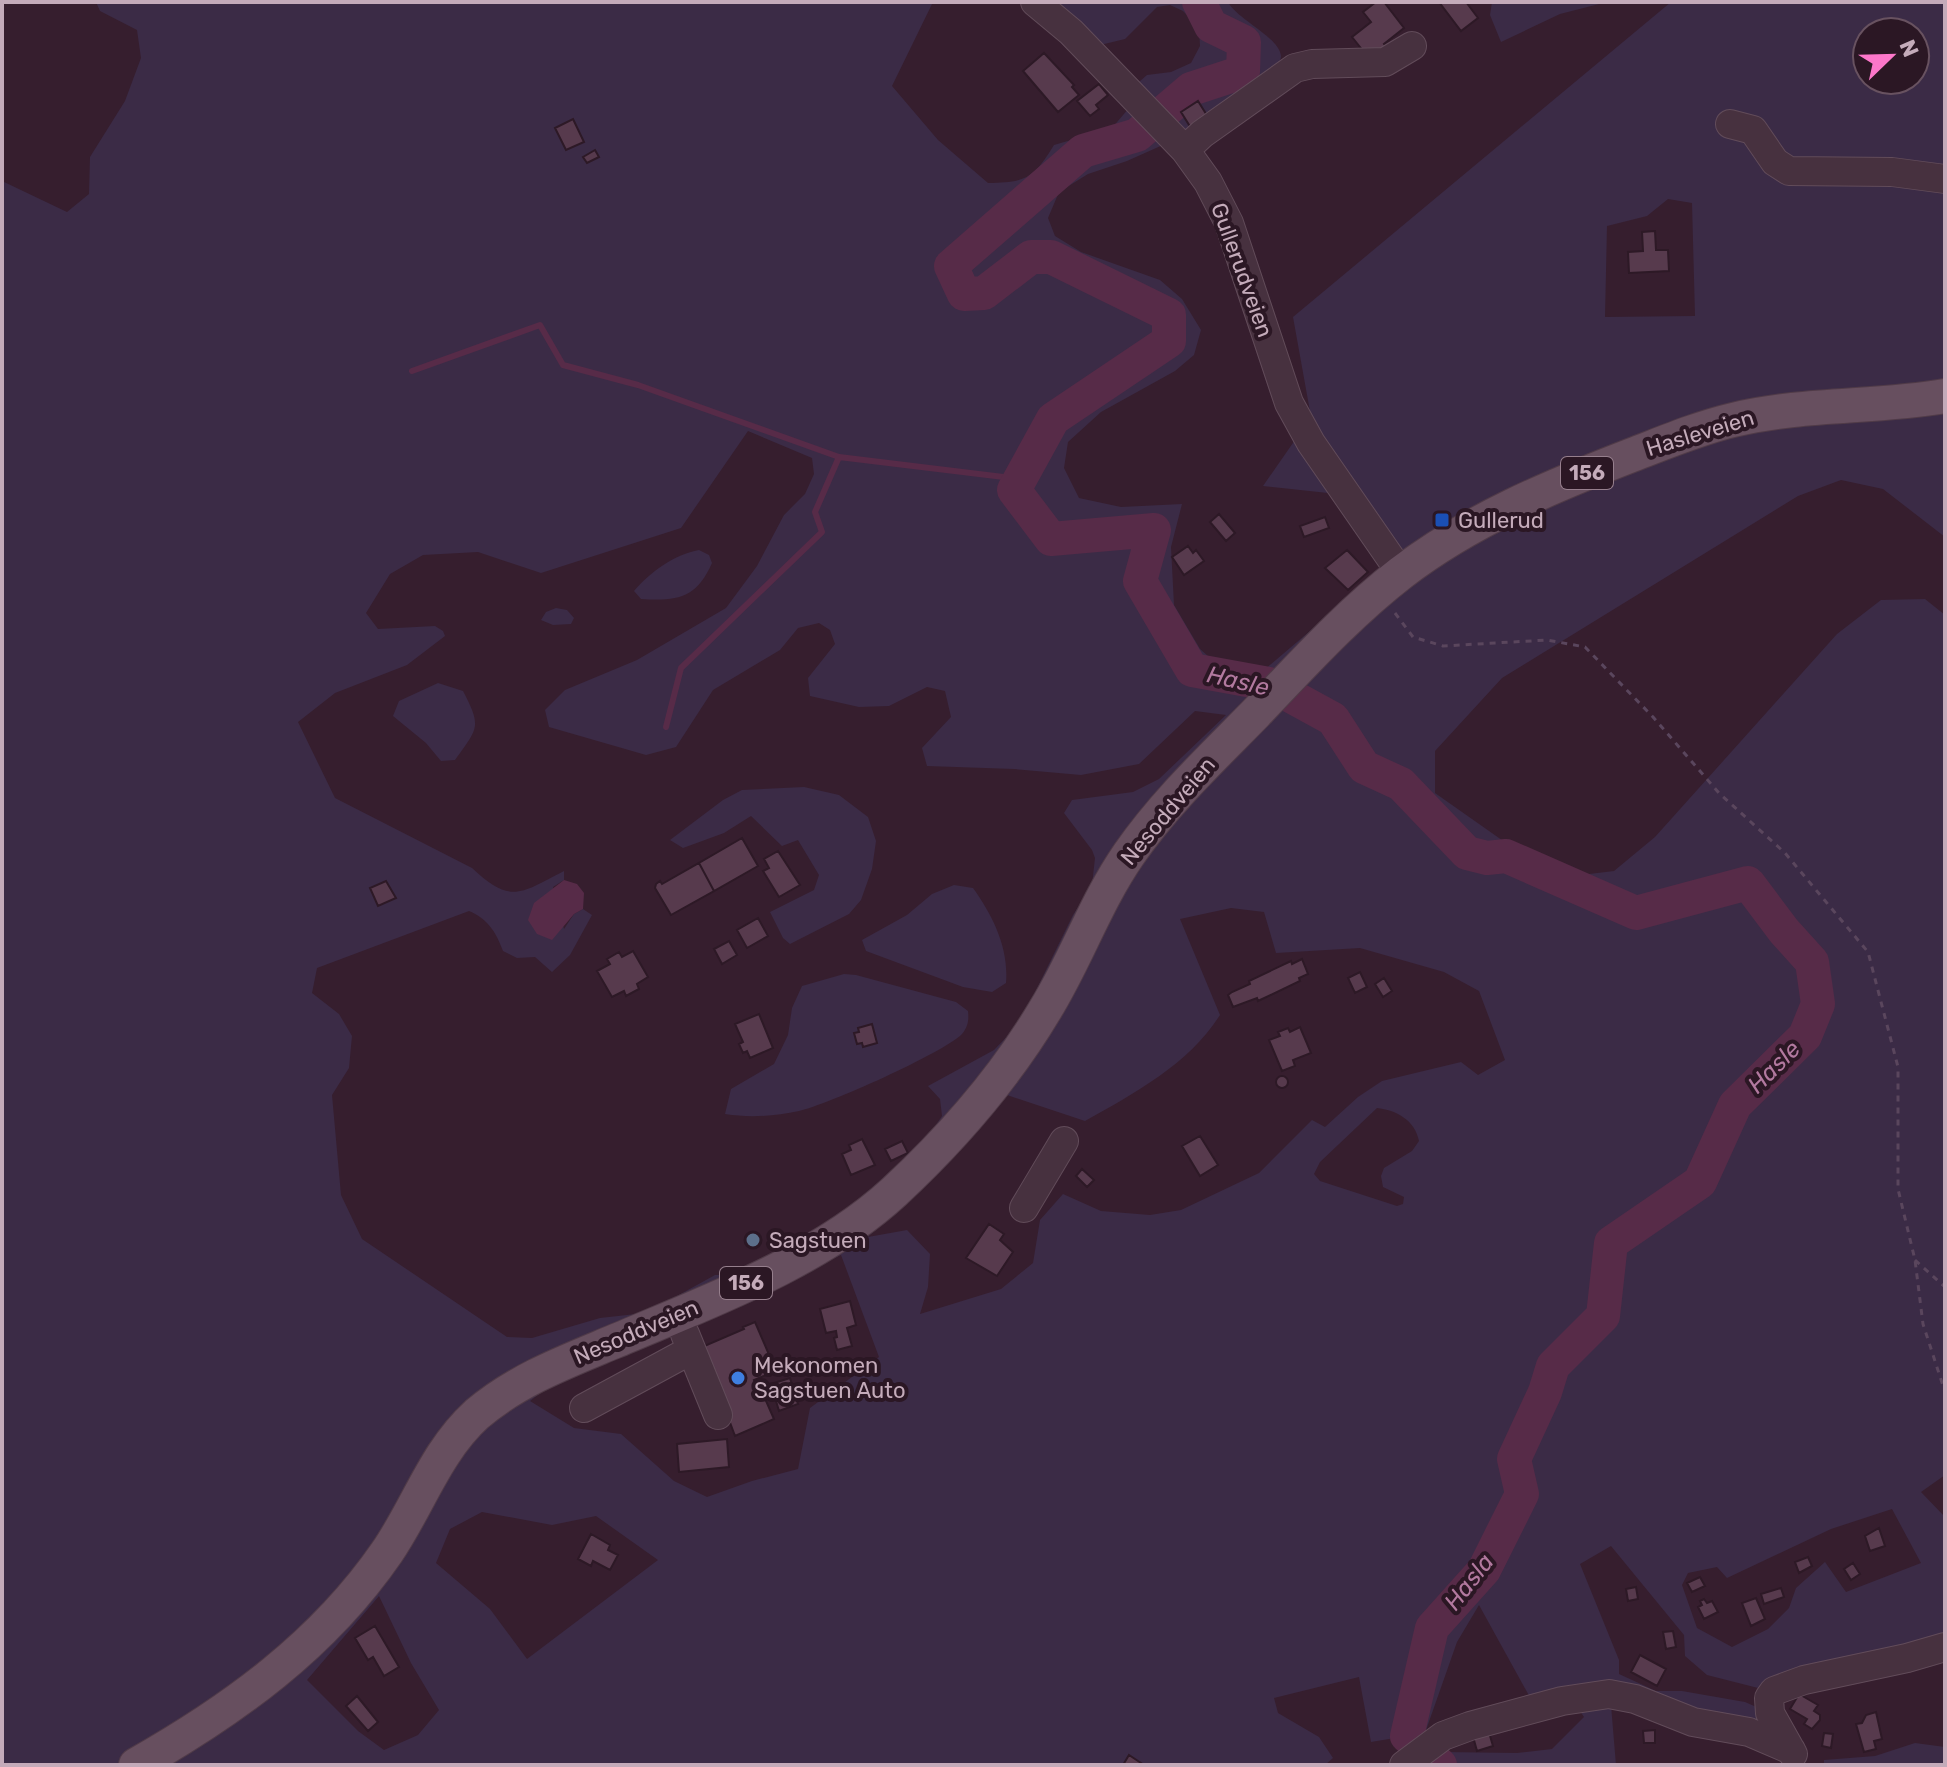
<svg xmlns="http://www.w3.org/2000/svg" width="1947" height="1767" font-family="Rubik,sans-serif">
	<rect width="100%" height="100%" fill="#361e2e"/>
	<path fill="#3b2b46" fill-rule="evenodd" d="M 96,2 L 933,2 L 892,86 L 938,140 L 988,183 C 1027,182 1033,179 1054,145 L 1112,128 L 1129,108 L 1132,88 L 1147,75 L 1171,72 L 1191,63 L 1200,46 L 1199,27 L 1183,11 L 1170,5 L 1157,7 L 1125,39 L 1096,46 L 1030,2 L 1228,2 C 1238,20 1279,37 1281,56 C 1281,61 1277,68 1274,73 L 1183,136 L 1127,161 L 1088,174 L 1059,192 L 1048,218 L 1055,236 L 1081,252 L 1160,280 L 1182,299 L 1201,330 L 1194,355 L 1175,371 L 1101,412 L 1068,442 L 1064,468 L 1079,498 L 1121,507 L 1182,504 L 1171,547 L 1174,605 L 1200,649 L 1217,664 L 1257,676 L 1377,574 L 1389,542 L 1365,497 L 1263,486 L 1311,417 L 1293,317 L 1671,2 L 1945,2 L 1945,537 L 1883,489 L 1841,480 L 1798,496 L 1502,678 L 1435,751 L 1435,793 L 1556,878 L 1614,871 L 1655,837 L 1837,634 L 1881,600 L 1925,599 L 1945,615 L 1945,1475 L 1921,1492 L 1945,1517 L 1945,1651 L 1762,1689 L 1707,1675 L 1685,1656 L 1684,1635 L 1611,1546 L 1580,1564 L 1619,1660 L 1619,1674 L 1656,1691 L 1682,1691 L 1745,1702 L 1761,1709 L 1764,1722 L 1611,1705 L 1616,1765 L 1418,1765 L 1442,1752 L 1517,1753 L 1552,1749 L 1584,1717 L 1568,1693 L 1532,1701 L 1479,1605 L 1457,1642 L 1425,1733 L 1371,1742 L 1359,1677 L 1274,1698 L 1278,1713 L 1319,1737 L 1333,1758 L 1325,1765 L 2,1765 L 2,181 L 67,212 L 89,194 L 90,157 L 125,101 L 141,58 L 137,30 L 100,11 ZM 1867,32 L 1915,32 L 1915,80 L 1867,80 ZM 1668,199 L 1692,203 L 1695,316 L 1605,317 L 1607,226 L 1647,216 ZM 748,431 L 812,458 L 814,474 L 805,494 L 784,515 L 757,566 L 726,608 L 637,660 L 565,690 L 545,710 L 549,727 L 646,755 L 676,747 L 713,690 L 780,650 L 798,628 L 819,623 L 830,630 L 835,644 L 808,678 L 810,696 L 859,707 L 889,706 L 927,687 L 945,691 L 951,717 L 922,748 L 927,766 L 1014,769 L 1081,775 L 1139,764 L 1195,711 L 1226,715 L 1159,779 L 1133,792 L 1072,800 L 1064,813 L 1092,850 L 1095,858 L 1092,885 L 1073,915 L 1020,1023 L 994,1050 L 928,1086 L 940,1099 L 942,1116 L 920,1149 L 870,1196 L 804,1238 L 731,1275 L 715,1275 L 659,1306 L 636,1314 L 600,1318 L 532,1338 L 507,1337 L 362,1239 L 341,1195 L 332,1095 L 349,1068 L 352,1036 L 339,1014 L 312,993 L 317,968 L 469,911 C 488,919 496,932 503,951 L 517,958 L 535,957 L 552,972 L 570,955 L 592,915 L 583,909 L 574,914 L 564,929 L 553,887 L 564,880 L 564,871 C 521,893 511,905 472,868 L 335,798 L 298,722 L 335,693 L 407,665 L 445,636 L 443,631 L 435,626 L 378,629 L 366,613 L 390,574 L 423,555 L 478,552 L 541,573 L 681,528 ZM 1231,908 L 1264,912 L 1276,953 L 1360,948 L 1444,972 L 1479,991 L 1505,1060 L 1478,1075 L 1461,1062 L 1382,1081 L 1358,1097 L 1325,1127 L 1312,1120 L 1259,1173 L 1181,1210 L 1150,1215 L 1101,1211 L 1063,1194 L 1040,1220 L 1033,1263 L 1001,1289 L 920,1314 L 928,1287 L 930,1254 L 907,1230 L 868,1237 L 1007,1095 L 1085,1121 C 1135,1093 1189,1064 1220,1015 L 1180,919 ZM 1377,1108 C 1396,1110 1415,1120 1419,1141 L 1412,1151 L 1384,1168 L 1381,1176 L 1383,1187 L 1404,1197 L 1403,1204 L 1397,1206 L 1320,1181 L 1314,1174 L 1320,1162 ZM 841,1255 L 879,1357 L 810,1408 L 798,1469 L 752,1481 L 707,1497 L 674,1481 L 621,1434 L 574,1428 L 530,1401 L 552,1384 ZM 1892,1509 L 1921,1563 L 1846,1592 L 1825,1562 L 1796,1588 L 1789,1608 L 1768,1629 L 1732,1647 L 1697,1628 L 1682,1585 L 1688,1573 L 1717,1567 L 1727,1578 L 1831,1529 ZM 482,1512 L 552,1525 L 596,1516 L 658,1560 L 527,1659 L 490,1609 L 436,1563 L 450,1529 ZM 379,1596 L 411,1663 L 439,1710 L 418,1735 L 384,1750 L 358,1731 L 307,1680 Z
		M 1492,2 L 1607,2 L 1560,14 L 1501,42 L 1490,15 Z
		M 699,550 L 709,555 L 712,563 C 696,599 677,601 641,599 L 634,591 C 650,572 675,554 699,550 Z
		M 556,608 L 567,610 L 574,618 L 571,624 L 553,625 L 541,620 L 546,612 Z
		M 438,683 L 463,691 C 482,727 478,728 455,760 L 441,761 L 426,743 L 393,716 L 399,701 Z
		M 804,787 L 839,795 L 868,817 L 876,841 L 872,869 L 861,900 L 849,914 L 790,944 L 783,938 L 770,912 L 814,890 L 819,875 L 798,840 L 782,846 L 751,816 L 724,833 L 683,848 L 670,840 L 723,800 L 742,790 Z
		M 954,885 L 973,888 C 993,916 1009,948 1006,983 L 992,992 L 963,987 L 866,951 L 862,940 L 907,915 L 932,894 Z
		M 844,974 L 856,975 L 956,1002 L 968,1011 C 969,1020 968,1027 962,1034 C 943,1053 827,1105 799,1111 C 775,1116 750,1118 725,1114 L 731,1089 L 774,1064 L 788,1035 L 792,1008 L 802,986 Z
		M 1915,1743 L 1945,1747 L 1945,1765 L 1824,1765 L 1824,1760 L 1875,1756 Z"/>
	<path fill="#572b48" d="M 564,880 L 577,884 L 584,893 L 583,909 L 574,914 L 552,940 L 537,934 L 528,920 L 534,903 Z"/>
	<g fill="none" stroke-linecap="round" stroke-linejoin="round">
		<path stroke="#572b48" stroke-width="6" d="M 412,371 L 540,325 L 563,365 L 638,385 L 839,457 L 1020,479
			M 666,727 L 681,668 L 822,532 L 815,512 L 839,457"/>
		<path stroke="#572b48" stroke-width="34" d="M 1199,2 L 1211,26 L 1244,42 L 1243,72 L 1191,89 L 1137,135 L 1083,151 L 951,266 L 964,294 L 984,293 L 1031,257 L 1051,257 L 1169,315 L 1169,341 L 1053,419 L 1014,490 L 1051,539 L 1154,530 L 1140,581 L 1192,670 L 1269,684 L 1333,719 L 1364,767 L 1401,784 L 1467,853 L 1487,858 L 1506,856 L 1636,913 L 1748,883 L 1784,931 L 1812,962 L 1818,1004 L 1805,1036 L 1735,1105 L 1700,1182 L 1611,1243 L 1603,1316 L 1553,1366 L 1545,1392 L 1514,1459 L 1522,1494 L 1484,1570 L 1432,1628 L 1407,1736 L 1440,1765"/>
	</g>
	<path fill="#573a4d" stroke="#2d1926" stroke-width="2" d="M 1376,2 L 1384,2 L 1404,28 L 1384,44 L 1387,48 L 1368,57 L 1352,37 L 1371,22 L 1363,12 Z
		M 1439,2 L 1466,2 L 1478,18 L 1461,31 Z
		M 1044,53 L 1074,85 L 1072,87 L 1079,95 L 1058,112 L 1023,71 Z
		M 1099,84 L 1108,95 L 1096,105 L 1099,109 L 1090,116 L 1077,101 Z
		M 1198,101 L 1208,117 L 1191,128 L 1181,112 Z
		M 573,119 L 584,142 L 566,150 L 555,128 Z
		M 595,150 L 599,157 L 587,163 L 583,157 Z
		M 1655,231 L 1656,250 L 1668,250 L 1669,271 L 1629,273 L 1628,252 L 1643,251 L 1642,232 Z
		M 1219,514 L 1235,533 L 1226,541 L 1210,522 Z
		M 1325,517 L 1329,528 L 1304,537 L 1300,526 Z
		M 1188,546 L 1193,553 L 1196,550 L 1204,561 L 1184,575 L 1172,557 Z
		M 1347,550 L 1368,572 L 1348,590 L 1325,568 Z
		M 742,838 L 758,866 L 714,891 L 699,863 Z
		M 778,851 L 800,885 L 779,897 L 763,871 L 769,868 L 764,859 Z
		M 699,863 L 714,891 L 671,915 L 655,888 L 656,884 L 660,881 L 662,884 Z
		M 386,881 L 396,898 L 378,906 L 370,888 Z
		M 758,918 L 768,936 L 747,948 L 737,930 Z
		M 729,941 L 737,955 L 722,964 L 714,949 Z
		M 633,951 L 648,977 L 637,984 L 639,989 L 626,996 L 624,991 L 612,997 L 597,971 L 610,964 L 607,959 L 619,952 L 622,957 Z
		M 1302,959 L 1308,974 L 1299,978 L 1300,981 L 1258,1001 L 1257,998 L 1233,1007 L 1228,995 L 1232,992 L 1250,984 L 1249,981 L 1291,961 L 1292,964 Z
		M 1360,972 L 1367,987 L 1355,993 L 1348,978 Z
		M 1384,978 L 1392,991 L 1383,997 L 1375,984 Z
		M 759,1014 L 773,1048 L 750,1058 L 747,1051 L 743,1053 L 739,1044 L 743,1042 L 735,1024 Z
		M 872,1024 L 877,1043 L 863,1047 L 862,1043 L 857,1044 L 854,1033 L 859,1032 L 858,1028 Z
		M 1300,1027 L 1311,1053 L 1293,1060 L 1295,1066 L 1282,1071 L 1269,1040 L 1280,1036 L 1278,1032 L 1288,1028 L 1290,1032 Z
		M1276 1082a6 6 0 1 1 12 0a6 6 0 1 1-12 0Z
		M 1200,1136 L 1218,1165 L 1200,1176 L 1182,1146 Z
		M 862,1139 L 875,1165 L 851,1175 L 842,1154 L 851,1150 L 849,1145 Z
		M 902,1141 L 908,1153 L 891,1161 L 885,1149 Z
		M 1082,1169 L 1094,1180 L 1087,1187 L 1076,1176 Z
		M 989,1224 L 1004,1234 L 1000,1240 L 1013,1252 L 997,1276 L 966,1258 Z
		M 850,1301 L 856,1325 L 847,1328 L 852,1346 L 837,1350 L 834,1338 L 837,1337 L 836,1331 L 826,1333 L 820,1309 Z
		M 755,1322 L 776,1371 L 754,1380 L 757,1386 L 759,1385 L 774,1419 L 735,1436 L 702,1347 L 744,1329 L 743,1327 Z
		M 790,1378 L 798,1404 L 779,1411 L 771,1384 Z
		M 727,1439 L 729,1467 L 679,1472 L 677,1444 Z
		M 1879,1528 L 1885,1546 L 1870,1551 L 1865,1536 Z
		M 591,1534 L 610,1545 L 608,1550 L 618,1555 L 610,1570 L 593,1561 L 591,1566 L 578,1559 Z
		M 1808,1557 L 1812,1566 L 1799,1573 L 1795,1562 Z
		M 1853,1563 L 1860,1574 L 1851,1580 L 1844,1569 Z
		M 1700,1577 L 1705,1586 L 1692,1592 L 1687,1583 Z
		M 1636,1587 L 1638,1599 L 1628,1601 L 1626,1589 Z
		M 1781,1588 L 1784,1597 L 1764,1604 L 1761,1594 Z
		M 1756,1598 L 1765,1619 L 1751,1626 L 1742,1603 Z
		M 1704,1599 L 1707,1603 L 1712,1601 L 1718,1612 L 1704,1619 L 1698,1607 L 1702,1605 L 1700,1601 Z
		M 375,1626 L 399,1667 L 384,1676 L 373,1657 L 368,1660 L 355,1638 Z
		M 1673,1631 L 1676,1647 L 1666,1649 L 1663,1632 Z
		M 1640,1655 L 1666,1669 L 1657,1686 L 1631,1672 Z
		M 1799,1694 L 1818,1705 L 1814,1711 L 1820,1715 L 1820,1720 L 1812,1729 L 1804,1724 L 1807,1719 L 1790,1709 Z
		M 357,1696 L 378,1722 L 368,1731 L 346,1706 Z
		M 1876,1712 L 1882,1739 L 1874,1741 L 1876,1749 L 1864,1752 L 1856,1724 L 1862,1723 L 1866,1715 Z
		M 1488,1729 L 1493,1746 L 1477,1751 L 1472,1733 Z
		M 1655,1730 L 1655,1743 L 1644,1743 L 1643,1731 Z
		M 1824,1733 L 1833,1734 L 1831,1748 L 1822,1746 Z
		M 1129,1755 L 1144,1765 L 1123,1765 Z"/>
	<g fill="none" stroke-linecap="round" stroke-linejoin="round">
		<g stroke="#624c5a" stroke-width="30">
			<path id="minor" d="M 1035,2 L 1071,32 L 1185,150 L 1208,182 L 1229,223 L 1289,403 L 1311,443 L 1401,573
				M 1730,124 L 1753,130 L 1775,162 L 1789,171 L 1892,172 L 1945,179
				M 1185,150 L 1202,134 L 1295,68 L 1312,64 L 1385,62 L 1412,46
				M 1024,1208 L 1064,1141
				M 685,1334 L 718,1415
				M 584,1408 L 691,1350
				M 1793,1754 L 1770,1713 L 1769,1698 L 1774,1691 L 1804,1680 L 1907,1658 L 1945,1647
				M 1404,1765 L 1443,1736 L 1470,1726 L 1562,1701 L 1609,1694 L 1635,1699 L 1693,1722 L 1749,1732 L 1791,1750"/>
		</g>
		<g stroke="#503b48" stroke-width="36">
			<path id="major" d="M 136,1765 C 233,1710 323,1645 387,1552 C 418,1507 435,1452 477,1414 C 517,1380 565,1362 613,1342 C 707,1302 818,1262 894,1192 C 951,1139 1005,1077 1045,1010 C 1076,960 1095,903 1129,854 C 1165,802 1212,758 1256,713 C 1302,665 1348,614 1401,573 C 1470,520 1552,486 1632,455 C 1666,442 1699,428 1733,420 C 1803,403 1875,408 1945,396"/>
		</g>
		<path stroke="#5a465d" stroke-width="3" stroke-dasharray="6 6" stroke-linecap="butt" d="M 1395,613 L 1413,637 L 1443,646 L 1547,640 L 1585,647 L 1653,717 L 1719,793 L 1785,853 L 1868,952 L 1898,1067 L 1898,1189 L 1915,1260 L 1923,1324 L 1945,1392
			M 1915,1260 L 1945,1287"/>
		<use href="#minor" stroke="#47313f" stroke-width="28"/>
		<use href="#major" stroke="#674f5f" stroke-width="34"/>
	</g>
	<rect fill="#1a4fb4" stroke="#2b1724" stroke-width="3" x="1434" y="512" width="16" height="16" rx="4"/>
	<circle fill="#5c6f8a" stroke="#2b1724" stroke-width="3" cx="753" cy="1240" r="8"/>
	<circle fill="#3f7fe0" stroke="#2b1724" stroke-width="3" cx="738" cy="1378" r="8"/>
	<g text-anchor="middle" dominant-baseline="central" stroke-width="8" stroke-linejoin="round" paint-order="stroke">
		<g fill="#2b1724" stroke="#967f8d" stroke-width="2">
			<rect x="1561" y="457" width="52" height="32" rx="6"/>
			<rect x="720" y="1267" width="52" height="32" rx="6"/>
		</g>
		<g font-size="20" font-weight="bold" fill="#c4abba">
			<text x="1587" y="473">156</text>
			<text x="746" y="1283">156</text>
		</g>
		<g font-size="22" fill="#c4abba" stroke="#2b1724">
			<text transform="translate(1242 270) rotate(70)">Gullerudveien</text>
			<text transform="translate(1700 433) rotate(-17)">Hasleveien</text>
			<text transform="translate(1168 811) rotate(-50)">Nesoddveien</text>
			<text transform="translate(636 1332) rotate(-23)">Nesoddveien</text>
		</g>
		<g font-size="22" fill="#c4abba" stroke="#2b1724" text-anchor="start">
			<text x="1458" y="520">Gullerud</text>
			<text x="769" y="1240">Sagstuen</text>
			<text x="754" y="1365">Mekonomen<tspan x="754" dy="25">Sagstuen Auto</tspan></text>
		</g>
		<g font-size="24" font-style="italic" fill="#b2799f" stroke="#2b1724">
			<text transform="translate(1238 681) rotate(13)">Hasle</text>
			<text transform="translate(1774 1067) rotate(-45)">Hasle</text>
			<text transform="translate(1469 1582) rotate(-52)">Hasla</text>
		</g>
	</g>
	<rect width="1947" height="1767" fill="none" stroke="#c4abba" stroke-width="8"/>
	<g transform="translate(1891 56) rotate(67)"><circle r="38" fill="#2b1724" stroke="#685260" stroke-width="2"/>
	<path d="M0-6L14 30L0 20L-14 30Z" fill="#fc77ca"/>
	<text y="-12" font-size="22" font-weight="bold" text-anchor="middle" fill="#c4abba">N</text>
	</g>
</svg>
